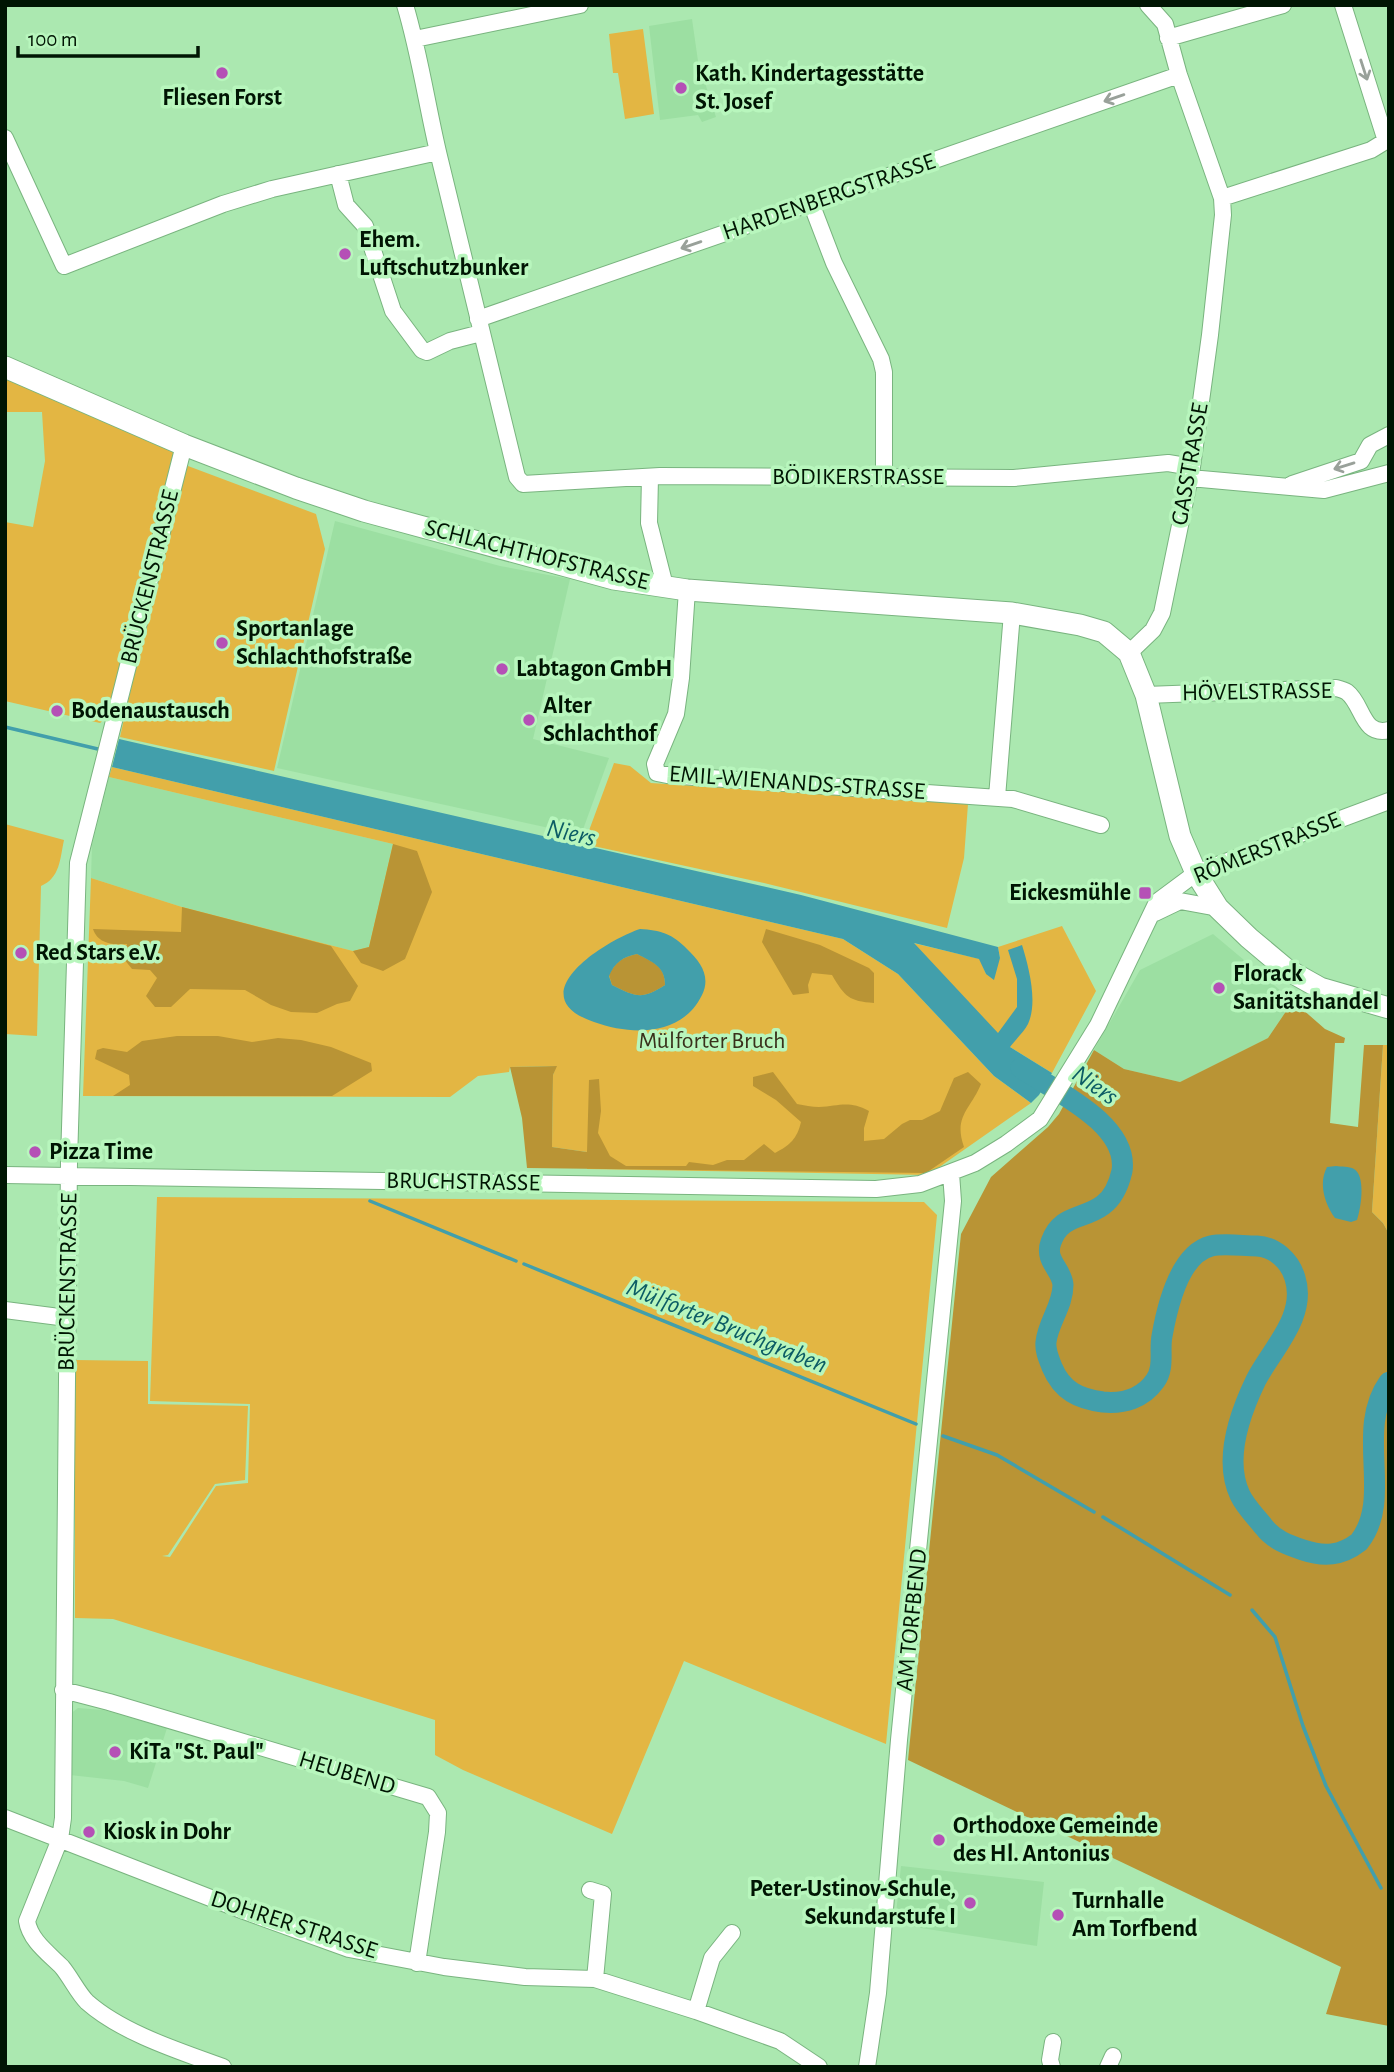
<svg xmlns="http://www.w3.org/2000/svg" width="1394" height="2072" font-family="'Alegreya Sans',sans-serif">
	<rect width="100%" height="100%" fill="#abe8b0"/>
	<path fill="#9cdfa2" d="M 692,19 L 698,61 L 716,117 L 702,122 L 698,115 L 660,120 L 649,26 Z
		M 335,521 L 500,566 L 570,579 L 533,739 L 609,758 L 581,835 L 277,768 Z
		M 109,777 L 393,844 L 369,947 L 353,951 L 182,907 L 91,878 L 92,845 Z
		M 1213,934 L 1293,1001 L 1268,1038 L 1180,1082 L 1124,1069 L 1094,1050 L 1140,970 Z
		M 78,1708 L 103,1710 L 167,1728 L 148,1788 L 124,1781 L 70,1775 L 70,1714 Z
		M 901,1866 L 1044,1882 L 1037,1946 L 895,1924 Z"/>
	<path fill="#e3b643" d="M 643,29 L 654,114 L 625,119 L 618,73 L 613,73 L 609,34 Z
		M 5,376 L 179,443 L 106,718 L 100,723 L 5,701 L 5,522 L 33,527 L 45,461 L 42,412 L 5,412 Z
		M 188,466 L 316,514 L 325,549 L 274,771 L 120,737 L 181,469 Z
		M 614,763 L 630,766 L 651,783 L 968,804 L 964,858 L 947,928 L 764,883 L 584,844 Z
		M 112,767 L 843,939 L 898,974 L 994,1076 L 1031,1103 L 928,1175 L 587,1169 L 587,1152 L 552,1147 L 553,1075 L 556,1066 L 510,1067 L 509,1072 L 478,1076 L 450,1097 L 83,1096 L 91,878 L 182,907 L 353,951 L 369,947 L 393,844 L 109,777 Z
		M 5,824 L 64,840 C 60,859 60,878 41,886 L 37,1036 L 5,1034 Z
		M 1062,926 L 1096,991 L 1052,1073 L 1010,1047 L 913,943 L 980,959 L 986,974 L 1000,958 L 998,947 Z
		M 1383,1045 L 1389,1045 L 1389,1234 L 1383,1223 L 1372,1212 Z
		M 157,1197 L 924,1202 L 937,1215 L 886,1744 L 684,1661 L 612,1834 L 463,1770 L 435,1755 L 435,1720 L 113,1619 L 75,1618 L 75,1360 L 148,1361 L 148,1404 L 248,1406 L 245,1480 L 215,1484 L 168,1555 L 162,1556 L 170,1557 L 216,1486 L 248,1483 L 250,1404 L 150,1401 Z"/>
	<path fill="#b99435" d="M 393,844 L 417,851 L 432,892 L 405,959 L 383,971 L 361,963 L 353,951 L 369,947 Z
		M 182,907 L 331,946 L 358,986 L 350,1001 L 337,1004 L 317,1013 L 291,1012 L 271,1005 L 245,990 L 190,989 L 171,1007 L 155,1007 L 146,996 L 157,978 L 150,970 L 132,969 L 124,959 L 127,944 C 113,945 98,944 93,929 L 181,932 Z
		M 766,929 L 820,945 L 869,968 L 874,973 L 874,1003 C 849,1001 845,997 832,975 L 812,973 L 808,985 L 809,993 L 793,995 L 762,942 Z
		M 637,954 C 653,962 665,966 665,985 C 642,1000 636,997 612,985 L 609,975 C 615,962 623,957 637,954 Z
		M 1293,1001 L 1325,1029 L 1345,1038 L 1344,1043 L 1335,1043 L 1330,1123 L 1358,1127 L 1364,1045 L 1383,1045 L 1372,1212 L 1383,1223 L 1389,1234 L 1389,2026 L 1326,2014 L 1341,1967 L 908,1760 L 961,1234 L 991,1177 L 1048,1127 L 1059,1114 L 1094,1050 L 1124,1069 L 1180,1082 L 1268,1038 Z
		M 177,1036 L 218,1036 L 252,1042 L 278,1038 L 301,1040 L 331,1047 L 371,1063 L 372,1071 L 332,1096 L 113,1096 L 130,1085 L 129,1075 L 95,1059 L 97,1050 L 103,1048 L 127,1052 L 142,1041 Z
		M 557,1066 L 553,1075 L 552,1147 L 587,1152 L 589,1080 L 599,1079 L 601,1111 L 598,1133 L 610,1156 L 626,1166 L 686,1166 L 689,1162 L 713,1165 L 727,1160 L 744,1160 L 764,1144 L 775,1153 C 790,1145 797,1139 801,1122 L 776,1100 L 753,1086 L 753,1077 L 773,1072 L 797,1104 C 804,1105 812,1107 819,1107 C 839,1106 849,1100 869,1111 L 864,1128 L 864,1141 L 884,1139 L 902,1124 L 910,1120 L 922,1120 L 940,1111 L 954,1078 L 968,1072 L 981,1084 C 971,1109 953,1116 964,1147 L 926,1173 L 527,1168 L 522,1118 L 510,1067 Z"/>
	<path fill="#429fab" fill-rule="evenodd" d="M 119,739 L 801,895 L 998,947 L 1000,958 L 994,980 L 986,974 L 979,959 L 914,943 L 998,1033 L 1017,1007 L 1017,979 L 1008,950 L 1022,945 C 1029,968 1038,1002 1028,1024 C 1024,1032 1015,1040 1010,1047 L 1052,1073 L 1039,1095 L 1031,1103 L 994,1076 L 898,974 L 843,939 L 112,767 Z
		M 640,929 C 660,930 673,934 687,949 C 701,962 711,977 702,995 C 682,1036 633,1036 594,1022 C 518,996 604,941 640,929 ZM 637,954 C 652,962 665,966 665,985 C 642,1000 636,997 612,985 L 609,976 C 615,962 623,957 637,954 Z
		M 1336,1166 C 1341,1167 1349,1166 1354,1169 C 1366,1176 1361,1208 1357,1220 L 1351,1222 L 1335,1218 C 1325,1204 1318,1184 1327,1167 Z"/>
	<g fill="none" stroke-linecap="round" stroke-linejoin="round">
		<path stroke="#429fab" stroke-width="3.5" d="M 5,727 L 102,750
			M 370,1201 L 516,1261
			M 524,1264 L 916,1424
			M 943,1436 L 997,1455 L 1094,1512
			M 1103,1517 L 1230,1595
			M 1252,1610 L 1275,1637 L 1303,1726 L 1326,1786 L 1381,1888"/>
		<path stroke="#429fab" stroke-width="21" d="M 1021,1068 C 1055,1091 1129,1124 1122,1171 C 1119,1184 1114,1197 1103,1205 C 1083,1220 1061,1214 1051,1242 C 1044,1261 1062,1269 1063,1285 C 1063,1306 1048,1322 1046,1342 C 1045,1351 1049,1359 1052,1367 C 1062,1391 1079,1399 1103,1402 C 1124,1404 1143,1398 1155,1381 C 1165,1367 1159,1351 1162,1336 C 1167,1308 1179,1254 1211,1246 C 1224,1243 1243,1246 1257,1246 C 1275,1247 1290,1261 1295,1278 C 1307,1316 1272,1349 1256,1380 C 1240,1413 1223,1459 1240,1495 C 1245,1506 1256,1517 1264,1527 C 1274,1540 1288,1545 1303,1550 C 1324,1557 1341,1556 1359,1542 C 1394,1498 1354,1431 1389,1382"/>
		<g stroke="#79b47f" stroke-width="18">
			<path id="minor" d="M 405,5 C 420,55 427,106 439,156 C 465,263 491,370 517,477 L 523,484 L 660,476 L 1014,478 L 1168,463 L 1192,467
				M 1343,5 L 1386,141
				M 1168,38 L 1283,5
				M 415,39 L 580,5
				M 5,138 L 64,266 L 223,204 L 272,189 L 438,152
				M 338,174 L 346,205 L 365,226 L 393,311 L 422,350 L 427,352 L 450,341 L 481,333
				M 1222,198 L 1371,150 L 1389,139
				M 811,203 L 834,263 L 881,359 L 884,372 L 884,477
				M 478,319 L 1179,75
				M 184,445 L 78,863 L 69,1161 L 63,1818 L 60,1839 L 27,1921 C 30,1940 48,1953 62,1967 C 71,1978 78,1993 87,2002 C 122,2033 179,2051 223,2067
				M 650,477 L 649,523 L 665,586
				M 1190,478 L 1324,490 L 1389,473
				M 1292,484 L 1361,461 L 1370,445 L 1389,435
				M 687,590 L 681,678 L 676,714 L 655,764 L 657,773 L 667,775 L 1013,799 L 1101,825
				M 1129,653 L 1153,630 L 1162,613 L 1192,467 L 1210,335 L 1223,215 L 1222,198 L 1179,75 L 1165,24 L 1148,5
				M 1146,695 L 1336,688 C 1340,689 1344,690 1347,692 C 1363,704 1362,737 1389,730
				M 997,797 L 1012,613
				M 1155,913 L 1180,901 L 1218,908
				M 5,1175 L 876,1189 L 920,1184 L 975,1163 L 1006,1144 L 1040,1119 L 1098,1025 L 1157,902 L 1196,873 L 1389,801
				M 5,1310 L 67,1318
				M 63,1690 L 109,1702 L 428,1797 L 438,1813 L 437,1832 L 417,1963
				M 5,1818 L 244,1911 L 349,1949 L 444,1967 L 525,1977 L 595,1979 L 696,2011 L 780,2041 L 819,2067
				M 590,1890 L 603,1894 L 595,1979
				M 696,2011 L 712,1958 L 732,1933
				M 867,2067 L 878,1993 L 899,1740 L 953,1201 L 951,1173
				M 1052,2067 L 1050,2060 L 1053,2042
				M 1108,2067 L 1113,2056"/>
		</g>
		<g stroke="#79b47f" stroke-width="23">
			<path id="major" d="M 5,367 L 184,445 L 296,488 L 364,511 L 614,579 L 687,590 L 1012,613 L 1080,625 L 1104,632 L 1129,653 L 1146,695 L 1180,836 L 1196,873 L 1218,908 L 1249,938 L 1286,969 L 1320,988 L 1389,1008"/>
		</g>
		<use href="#minor" stroke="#fff" stroke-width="16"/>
		<use href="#major" stroke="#fff" stroke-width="21"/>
	</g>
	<defs><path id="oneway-shaft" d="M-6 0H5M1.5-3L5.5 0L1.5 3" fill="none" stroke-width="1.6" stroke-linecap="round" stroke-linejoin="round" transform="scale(1.75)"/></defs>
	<g stroke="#99a19a">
		<use href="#oneway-shaft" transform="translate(1364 70) rotate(72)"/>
		<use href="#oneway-shaft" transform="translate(1114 98) rotate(161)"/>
		<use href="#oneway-shaft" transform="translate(691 245) rotate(161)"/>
		<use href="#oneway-shaft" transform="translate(1344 466) rotate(163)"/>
	</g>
	<g fill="#b550b6" stroke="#b8f6bd" stroke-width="2.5">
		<circle cx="222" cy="73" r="7"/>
		<circle cx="681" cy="88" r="7"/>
		<circle cx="345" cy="254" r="7"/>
		<circle cx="222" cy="643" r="7"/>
		<circle cx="502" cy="669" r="7"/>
		<circle cx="57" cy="711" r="7"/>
		<circle cx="529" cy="720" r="7"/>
		<rect x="1138" y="886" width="14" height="14" rx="3.5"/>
		<circle cx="21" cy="953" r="7"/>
		<circle cx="1219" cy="988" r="7"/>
		<circle cx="35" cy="1152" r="7"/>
		<circle cx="115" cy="1752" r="7"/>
		<circle cx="89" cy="1832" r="7"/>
		<circle cx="939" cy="1840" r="7"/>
		<circle cx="970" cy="1903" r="7"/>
		<circle cx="1058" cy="1915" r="7"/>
	</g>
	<g text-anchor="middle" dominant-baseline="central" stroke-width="7" stroke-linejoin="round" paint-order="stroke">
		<g font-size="24" font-weight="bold" fill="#001503" stroke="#b8f6bd" text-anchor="start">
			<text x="695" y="74">Kath. Kindertagesstätte<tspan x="695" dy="28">St. Josef</tspan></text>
			<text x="222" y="98" text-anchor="middle">Fliesen Forst</text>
			<text x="359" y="240">Ehem.<tspan x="359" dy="28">Luftschutzbunker</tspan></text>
			<text x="236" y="629">Sportanlage<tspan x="236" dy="28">Schlachthofstraße</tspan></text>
			<text x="516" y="669">Labtagon GmbH</text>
			<text x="543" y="706">Alter<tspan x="543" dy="28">Schlachthof</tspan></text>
			<text x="71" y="711">Bodenaustausch</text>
			<text x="1131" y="893" text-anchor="end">Eickesmühle</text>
			<text x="35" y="953">Red Stars e.V.</text>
			<text x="1233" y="974">Florack<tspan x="1233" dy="28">Sanitätshandel</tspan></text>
			<text x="49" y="1152">Pizza Time</text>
			<text x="129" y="1752">KiTa "St. Paul"</text>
			<text x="953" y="1826">Orthodoxe Gemeinde<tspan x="953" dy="28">des Hl. Antonius</tspan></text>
			<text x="103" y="1832">Kiosk in Dohr</text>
			<text x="956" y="1889" text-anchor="end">Peter-Ustinov-Schule,<tspan x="956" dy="28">Sekundarstufe I</tspan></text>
			<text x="1072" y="1901">Turnhalle<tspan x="1072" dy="28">Am Torfbend</tspan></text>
		</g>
		<g font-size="24" fill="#001503" stroke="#b8f6bd">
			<text transform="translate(829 197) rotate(-19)">HARDENBERGSTRASSE</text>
			<text transform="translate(1190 464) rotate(-80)">GASSTRASSE</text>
			<text x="858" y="477">BÖDIKERSTRASSE</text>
			<text transform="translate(537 555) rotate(14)">SCHLACHTHOFSTRASSE</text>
			<text transform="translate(150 577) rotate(-76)">BRÜCKENSTRASSE</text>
			<text transform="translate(1257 692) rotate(-1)">HÖVELSTRASSE</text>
			<text transform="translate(797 783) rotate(4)">EMIL-WIENANDS-STRASSE</text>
			<text transform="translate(1267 848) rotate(-22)">RÖMERSTRASSE</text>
			<text transform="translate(463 1182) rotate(1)">BRUCHSTRASSE</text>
			<text transform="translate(68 1282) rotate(-89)">BRÜCKENSTRASSE</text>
			<text transform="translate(912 1620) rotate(-84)">AM TORFBEND</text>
			<text transform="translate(347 1773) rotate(17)">HEUBEND</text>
			<text transform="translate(294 1925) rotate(18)">DOHRER STRASSE</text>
		</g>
		<g font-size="24" fill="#39301b" stroke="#b8f6bd">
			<text x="712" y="1041">Mülforter Bruch</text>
		</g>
		<g font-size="26" font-style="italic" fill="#0c5c65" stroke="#b8f6bd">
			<text transform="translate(571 833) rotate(13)">Niers</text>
			<text transform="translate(1095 1085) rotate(35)">Niers</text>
			<text transform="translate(727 1326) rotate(22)">Mülforter Bruchgraben</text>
		</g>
	</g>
	<rect width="1394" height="2072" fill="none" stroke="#001503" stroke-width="14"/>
	<path d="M18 46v10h180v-10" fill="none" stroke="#001503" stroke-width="3.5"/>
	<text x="28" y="46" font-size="21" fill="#001503" stroke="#b8f6bd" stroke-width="5" paint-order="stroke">100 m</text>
</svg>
